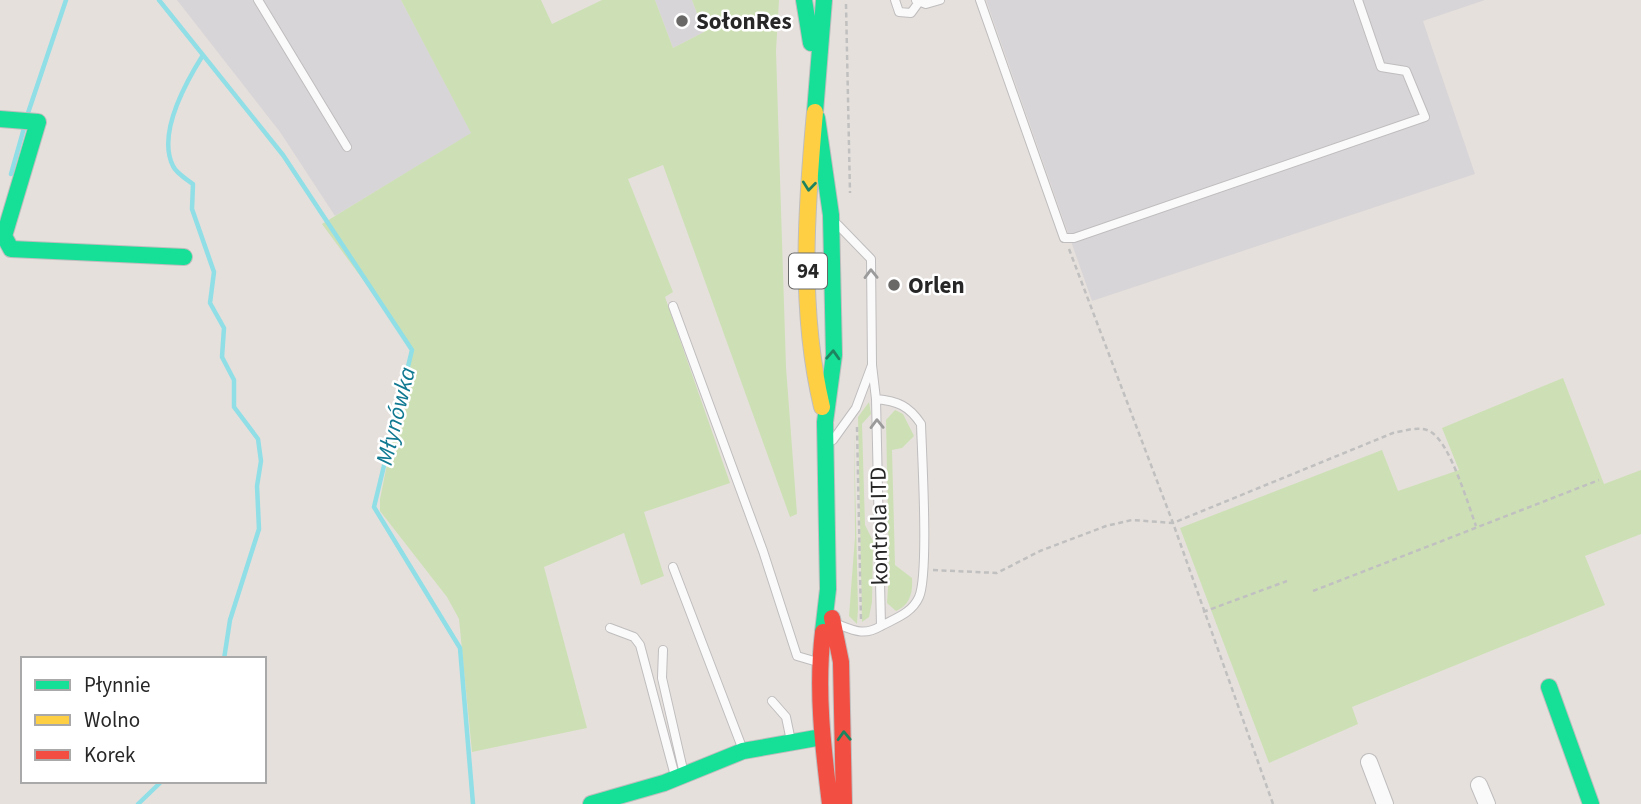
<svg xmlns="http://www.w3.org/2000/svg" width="1641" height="804" font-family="'Source Sans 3',sans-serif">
	<rect width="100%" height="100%" fill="#e5e0dc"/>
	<path fill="#d8d5d8" d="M 177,0 L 401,0 L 472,133 L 335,216 L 280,132 Z
		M 655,0 L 692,0 L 704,32 L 673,48 Z
		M 986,0 L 1485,0 L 1423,21 L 1475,174 L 1092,301 Z"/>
	<path fill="#cde0b5" d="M 401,0 L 541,0 L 552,24 L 602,0 L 655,0 L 673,48 L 704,32 L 692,0 L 779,0 L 776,51 L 786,367 L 797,514 L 790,517 L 663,165 L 628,179 L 673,292 L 665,297 L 730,483 L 644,512 L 664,576 L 641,585 L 624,533 L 544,567 L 587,728 L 472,752 L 459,619 L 447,597 L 380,511 L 380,499 L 410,350 L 405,337 L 322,224 L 471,133 Z
		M 1563,378 L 1604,484 L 1641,470 L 1641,534 L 1585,556 L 1605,605 L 1352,707 L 1358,724 L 1269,763 L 1180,528 L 1382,450 L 1398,491 L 1459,470 L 1442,428 Z
		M 869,402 L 871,414 L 862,424 L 865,525 L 873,541 L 872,602 L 869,617 L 862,622 L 858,417 Z
		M 895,410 L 903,414 L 914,436 L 902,448 L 892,450 L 895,565 L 912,578 C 913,593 910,605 896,611 L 887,603 L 889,571 L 886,420 Z
		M 854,431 L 858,609 L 857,624 L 849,616 L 855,537 Z"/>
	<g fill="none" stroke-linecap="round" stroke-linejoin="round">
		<path stroke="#90dee6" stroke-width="4.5" d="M 159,0 L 283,155 L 412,350 L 374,507 L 460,648 L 473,804
			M 203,55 C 186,82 157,134 173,166 C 176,173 186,179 193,184 L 192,209 L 214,272 L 210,303 L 224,328 L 222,357 L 234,380 L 234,407 L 258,439 L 261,461 L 257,486 L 259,529 L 230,620 L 224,659
			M 28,113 L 66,0
			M 11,174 L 24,128
			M 138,804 L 162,781"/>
		<g stroke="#bfbdbe" stroke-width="10">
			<path id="lane" d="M 258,0 L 347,147
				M 895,0 L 899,12 L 911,13 L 919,2
				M 916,0 L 926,4 L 940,0
				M 980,0 L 1064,238 L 1074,238 L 1425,117 L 1406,71 L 1381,67 L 1358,0
				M 673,306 L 763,551 L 797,656 L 814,661
				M 876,399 C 898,401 909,406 921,424 C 922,457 929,574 919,597 C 912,613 896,618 881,626
				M 833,440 L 856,408 L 872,365 L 871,259 L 838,225
				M 673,567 L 743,750
				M 837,624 C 855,631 864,636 881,626 L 876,399 L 872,365
				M 610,628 L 634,637 L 640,645 L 675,776
				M 663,650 L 662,678 L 684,774
				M 772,701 L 786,717 L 791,741"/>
		</g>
		<g stroke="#bfbdbe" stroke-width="18">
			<path id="street" d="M 1369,762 L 1385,804
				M 1479,785 L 1487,804"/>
		</g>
		<g stroke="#bfbdbe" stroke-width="18">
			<path id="fast" d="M 804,0 L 811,43
				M 815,112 L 824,0
				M 817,118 L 831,215 L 834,355 L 825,422 L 828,589 L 823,632
				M 0,119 L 38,122 L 4,236 L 11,249 L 184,257
				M 1549,687 L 1591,804
				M 591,804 L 664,783 L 743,751 L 822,737"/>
		</g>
		<g stroke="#bfbdbe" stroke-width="18">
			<path id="slow" d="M 815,112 C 806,211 799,310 822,407"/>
		</g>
		<g stroke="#bfbdbe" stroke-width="18">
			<path id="jam" d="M 832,618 L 841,662 L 844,804
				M 823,632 C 816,690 823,747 830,804"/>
		</g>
		<path stroke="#c1c0c0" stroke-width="2.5" stroke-dasharray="5 3.5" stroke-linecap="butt" d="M 846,4 L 850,193
			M 1069,249 L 1173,523 L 1393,433 C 1404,431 1421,425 1431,432 C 1450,443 1468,504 1476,526
			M 857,427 L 861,620
			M 933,570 L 997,573 L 1040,551 L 1106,526 L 1132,520 L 1173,523 L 1273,804
			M 1313,591 L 1599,480
			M 1203,612 L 1287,581"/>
		<use href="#lane" stroke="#fbfafa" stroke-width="8"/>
		<use href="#street" stroke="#fbfafa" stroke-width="16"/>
		<use href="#fast" stroke="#16e098" stroke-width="16"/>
		<use href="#slow" stroke="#ffcf43" stroke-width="16"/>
		<use href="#jam" stroke="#f24e42" stroke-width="16"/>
	</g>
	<defs><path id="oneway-chevron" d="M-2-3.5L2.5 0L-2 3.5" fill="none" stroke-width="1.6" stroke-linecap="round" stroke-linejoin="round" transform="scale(1.75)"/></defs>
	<g stroke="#1e8460">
		<use href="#oneway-chevron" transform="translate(809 186) rotate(96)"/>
		<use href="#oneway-chevron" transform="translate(833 355) rotate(-87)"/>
		<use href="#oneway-chevron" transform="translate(844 736) rotate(-92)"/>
	</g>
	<g stroke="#9c9b9b">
		<use href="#oneway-chevron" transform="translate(871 274) rotate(-91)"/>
		<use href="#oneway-chevron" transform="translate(877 424) rotate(-91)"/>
	</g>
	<g fill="#6a6866" stroke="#fff" stroke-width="2.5">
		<circle cx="682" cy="21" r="7"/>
		<circle cx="894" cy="285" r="7"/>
	</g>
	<g text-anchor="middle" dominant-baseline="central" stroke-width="5" stroke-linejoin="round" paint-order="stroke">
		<rect fill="#fff" stroke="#686868" stroke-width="2" x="789" y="253.5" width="38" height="35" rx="5"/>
		<g font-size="21" font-weight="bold" fill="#272727">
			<text x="808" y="271">94</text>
		</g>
		<g font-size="23" font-weight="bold" fill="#272727" stroke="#fff" text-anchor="start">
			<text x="696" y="21">SołonRes</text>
			<text x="908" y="285">Orlen</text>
		</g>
		<g font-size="23" fill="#272727" stroke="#fff">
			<text transform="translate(879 526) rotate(-91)">kontrola ITD</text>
		</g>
		<g font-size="24" font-style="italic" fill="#107992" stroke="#fff">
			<text transform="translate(396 416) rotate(-76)">Młynówka</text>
		</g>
	</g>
	<rect x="21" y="657" width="245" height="126" fill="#ffffff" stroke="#a9a9a9" stroke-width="2"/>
	<rect x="35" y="680" width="35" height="10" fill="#16e098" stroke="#a9a9a9" stroke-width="2"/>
	<text x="84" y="692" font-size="21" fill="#272727">Płynnie</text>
	<rect x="35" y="715" width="35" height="10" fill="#ffcf43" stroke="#a9a9a9" stroke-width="2"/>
	<text x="84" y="727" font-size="21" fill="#272727">Wolno</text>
	<rect x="35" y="750" width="35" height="10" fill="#f24e42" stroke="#a9a9a9" stroke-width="2"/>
	<text x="84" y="762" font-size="21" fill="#272727">Korek</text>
</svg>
